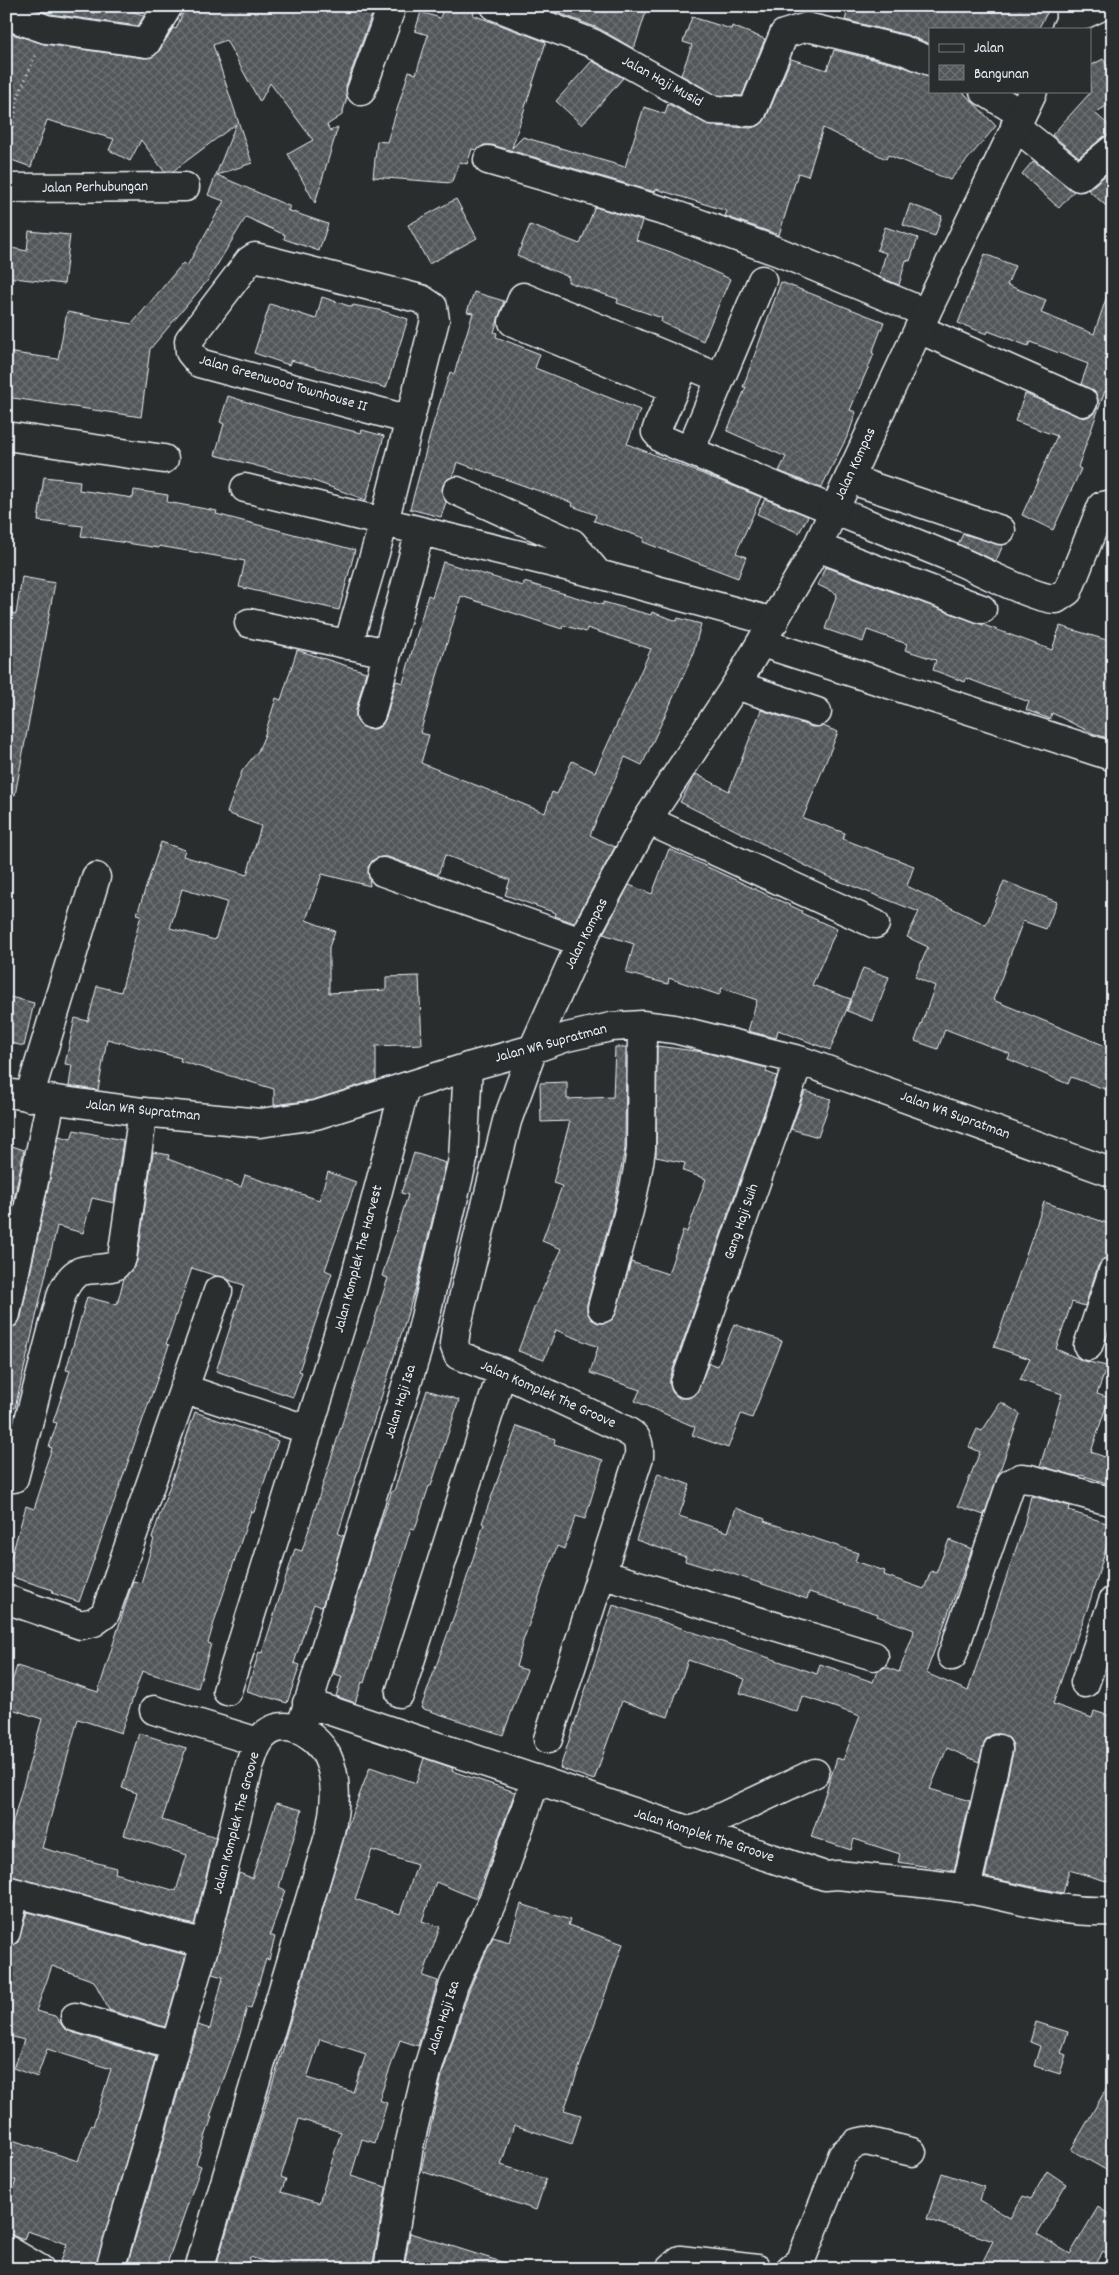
<svg xmlns="http://www.w3.org/2000/svg" width="1119" height="2275" font-family="Dekko,sans-serif">
	<defs>
		<pattern id="building-cross-hatch" width="8" height="8" patternUnits="userSpaceOnUse" patternTransform="scale(1.25)"><rect width="8" height="8" fill="#535759"/><path d="M0 0l8 8M0 8l8-8" fill="none" stroke="#6c7072"/></pattern>
	</defs>
	<rect width="100%" height="100%" fill="#2a2d2e"/>
	<filter id="ink" filterUnits="userSpaceOnUse"><feTurbulence type="fractalNoise" baseFrequency=".02" numOctaves="2"/><feDisplacementMap in="SourceGraphic" scale="10" xChannelSelector="R" yChannelSelector="G"/><feConvolveMatrix kernelMatrix="1 2 1 2 8 2 1 2 1" color-interpolation-filters="sRGB"/></filter>
	<g filter="url(#ink)">
		<path fill="url(#building-cross-hatch)" stroke="#e8f1f8" fill-rule="evenodd" d="M 28,6 L 78,6 L 94,13 L 96,6 L 122,6 L 144,16 L 138,26 L 50,14 Z
			M 197,6 L 375,6 L 346,86 L 347,97 L 342,115 L 327,125 L 330,131 L 338,127 L 315,203 L 288,154 L 313,140 L 270,83 L 260,102 L 226,40 L 213,45 L 252,163 L 217,175 L 291,207 L 287,210 L 328,224 L 319,251 L 284,239 L 285,235 L 246,217 L 208,280 L 150,349 L 141,417 L 6,397 L 6,352 L 58,359 L 67,312 L 132,324 L 183,263 L 187,266 L 224,201 L 208,195 L 236,124 L 173,171 L 164,171 L 141,140 L 130,161 L 109,150 L 114,139 L 47,120 L 31,167 L 6,158 L 6,32 L 44,44 L 144,58 L 152,57 L 159,51 L 173,28 L 176,29 L 185,8 L 194,12 Z
			M 444,6 L 463,6 L 475,10 L 473,15 L 546,42 L 512,148 L 523,137 L 625,167 L 644,107 L 665,114 L 668,104 L 711,126 L 751,128 L 760,125 L 766,118 L 791,59 L 827,70 L 834,50 L 898,65 L 930,76 L 930,91 L 962,91 L 996,126 L 950,180 L 888,155 L 886,159 L 823,128 L 808,176 L 798,173 L 779,235 L 725,216 L 727,211 L 656,189 L 655,192 L 492,145 L 484,145 L 476,150 L 472,149 L 467,164 L 460,162 L 451,183 L 373,177 L 377,141 L 387,142 L 409,71 L 416,74 L 428,35 L 415,31 L 421,12 L 440,18 Z
			M 540,6 L 648,6 L 634,49 L 598,28 Z
			M 849,6 L 1051,6 L 1038,29 L 930,29 L 930,44 L 907,35 L 845,20 Z
			M 692,17 L 731,29 L 732,26 L 765,39 L 742,96 L 716,95 L 681,75 L 692,45 L 683,42 Z
			M 1103,59 L 1113,75 L 1113,102 L 1095,113 L 1113,129 L 1113,134 L 1103,137 L 1079,157 L 1052,135 L 1090,93 L 1090,66 Z
			M 592,61 L 623,78 L 582,125 L 556,101 Z
			M 1033,161 L 1074,191 L 1059,208 L 1022,174 Z
			M 1113,169 L 1113,212 L 1088,190 Z
			M 456,199 L 477,238 L 429,264 L 408,225 Z
			M 910,204 L 942,216 L 935,236 L 903,225 Z
			M 595,207 L 642,221 L 636,240 L 671,252 L 730,279 L 703,341 L 661,322 L 662,318 L 617,303 L 618,299 L 568,282 L 569,277 L 517,256 L 530,225 L 580,244 Z
			M 885,227 L 918,238 L 910,261 L 906,260 L 899,285 L 879,277 L 886,253 L 877,250 Z
			M 29,231 L 70,235 L 64,284 L 6,277 L 6,247 L 27,251 Z
			M 985,254 L 1015,266 L 1007,285 L 1046,300 L 1041,313 L 1094,334 L 1109,290 L 1113,291 L 1113,394 L 1105,391 L 1078,467 L 1081,469 L 1053,530 L 1022,515 L 1057,436 L 1015,421 L 1025,394 L 1084,418 L 1092,415 L 1097,409 L 1098,400 L 1095,392 L 1081,384 L 1088,364 L 1030,342 L 1028,346 L 988,331 L 987,334 L 958,323 Z
			M 781,282 L 884,322 L 872,353 L 874,354 L 850,410 L 856,412 L 849,433 L 821,488 L 779,471 L 786,457 L 727,431 L 746,387 L 743,387 Z
			M 474,292 L 504,301 L 494,332 L 497,333 L 496,337 L 540,354 L 535,368 L 640,410 L 627,444 L 761,497 L 736,553 L 746,557 L 738,578 L 643,542 L 644,538 L 594,521 L 596,515 L 572,506 L 573,503 L 457,462 L 453,476 L 443,485 L 442,493 L 446,502 L 441,517 L 410,509 L 434,421 L 450,372 L 454,374 L 473,313 L 467,312 Z
			M 322,297 L 352,307 L 353,305 L 379,310 L 408,319 L 386,388 L 291,360 L 289,365 L 254,353 L 270,304 L 316,319 Z
			M 228,396 L 291,416 L 361,433 L 362,430 L 384,436 L 366,500 L 314,481 L 215,455 L 224,424 L 220,422 Z
			M 44,477 L 80,481 L 79,490 L 133,498 L 134,490 L 168,495 L 167,502 L 217,511 L 216,514 L 355,550 L 339,610 L 239,587 L 245,561 L 159,546 L 159,548 L 81,536 L 83,526 L 38,521 Z
			M 765,499 L 808,516 L 799,533 L 757,514 Z
			M 963,534 L 1003,545 L 996,561 L 958,544 Z
			M 443,562 L 523,586 L 524,582 L 603,605 L 603,602 L 651,615 L 652,612 L 677,621 L 678,618 L 701,624 L 692,657 L 642,765 L 625,757 L 590,835 L 615,847 L 574,923 L 555,916 L 556,913 L 505,895 L 510,880 L 445,855 L 438,875 L 388,857 L 380,857 L 373,860 L 368,867 L 370,886 L 322,874 L 306,920 L 335,931 L 329,947 L 329,993 L 386,990 L 386,977 L 419,976 L 422,1044 L 376,1046 L 376,1080 L 313,1100 L 274,1105 L 274,1089 L 180,1061 L 181,1058 L 107,1039 L 98,1090 L 69,1086 L 72,1065 L 65,1064 L 75,1018 L 88,1021 L 97,986 L 121,992 L 141,915 L 137,914 L 161,842 L 185,850 L 183,856 L 247,875 L 261,826 L 227,813 L 242,771 L 258,751 L 264,737 L 276,698 L 281,700 L 297,650 L 366,672 L 356,710 L 356,718 L 360,725 L 367,729 L 376,729 L 382,725 L 386,718 L 396,681 L 403,683 L 428,595 L 432,597 ZM 461,596 L 562,629 L 563,625 L 586,632 L 587,628 L 651,649 L 595,772 L 572,761 L 557,794 L 552,792 L 545,813 L 421,763 L 429,735 L 420,733 ZM 182,889 L 227,902 L 215,940 L 170,928 Z
			M 825,567 L 1052,650 L 1060,626 L 1113,642 L 1113,740 L 1092,733 L 1052,713 L 1050,719 L 1026,710 L 1029,702 L 966,678 L 965,682 L 933,670 L 936,660 L 905,650 L 907,644 L 867,630 L 863,642 L 825,629 L 837,594 L 818,585 Z
			M 22,577 L 55,583 L 15,795 L 6,794 L 6,612 L 16,614 Z
			M 761,710 L 812,727 L 823,726 L 838,732 L 803,818 L 845,833 L 843,839 L 914,866 L 907,886 L 986,925 L 1004,881 L 1057,902 L 1046,929 L 1023,921 L 993,1000 L 1113,1049 L 1113,1092 L 1071,1077 L 1068,1084 L 1008,1059 L 1010,1054 L 945,1029 L 938,1049 L 915,1041 L 935,986 L 915,977 L 928,947 L 907,937 L 919,912 L 824,875 L 680,802 L 696,774 L 729,791 Z
			M 669,849 L 802,911 L 801,913 L 837,929 L 812,985 L 851,999 L 830,1050 L 778,1030 L 776,1038 L 748,1031 L 757,1000 L 722,988 L 719,995 L 669,978 L 668,984 L 626,973 L 634,944 L 603,934 L 629,885 L 652,894 Z
			M 863,968 L 889,977 L 873,1021 L 847,1011 Z
			M 6,996 L 34,1003 L 24,1046 L 6,1042 Z
			M 657,1046 L 703,1052 L 767,1068 L 766,1072 L 777,1076 L 670,1378 L 670,1386 L 673,1393 L 679,1398 L 688,1398 L 695,1395 L 709,1363 L 718,1366 L 734,1324 L 782,1341 L 752,1418 L 741,1414 L 728,1448 L 692,1435 L 695,1427 L 635,1401 L 640,1390 L 590,1373 L 598,1347 L 556,1330 L 544,1360 L 518,1351 L 536,1303 L 562,1249 L 542,1241 L 562,1186 L 553,1183 L 570,1121 L 541,1122 L 540,1083 L 567,1082 L 567,1099 L 613,1097 L 615,1047 L 626,1047 L 625,1148 L 614,1206 L 587,1304 L 587,1312 L 591,1319 L 598,1323 L 605,1323 L 613,1319 L 631,1262 L 668,1274 L 683,1230 L 687,1232 L 706,1179 L 683,1171 L 685,1163 L 656,1157 Z
			M 805,1091 L 831,1099 L 818,1137 L 791,1129 Z
			M 74,1130 L 123,1140 L 114,1203 L 92,1198 L 83,1233 L 57,1226 L 15,1408 L 6,1407 L 6,1329 L 17,1325 L 21,1317 L 59,1136 L 71,1139 Z
			M 6,1144 L 24,1150 L 11,1214 L 6,1212 Z
			M 153,1152 L 169,1155 L 168,1159 L 241,1187 L 245,1175 L 319,1200 L 328,1172 L 356,1182 L 325,1270 L 332,1273 L 299,1371 L 302,1372 L 293,1397 L 216,1371 L 244,1285 L 192,1268 L 166,1344 L 169,1345 L 79,1602 L 52,1593 L 53,1590 L 6,1575 L 26,1506 L 34,1509 L 46,1472 L 44,1471 L 52,1448 L 49,1447 L 57,1423 L 53,1422 L 70,1371 L 66,1370 L 87,1297 L 117,1305 L 124,1278 L 137,1261 Z
			M 414,1153 L 446,1163 L 416,1287 L 338,1534 L 344,1536 L 322,1607 L 314,1604 L 309,1617 L 294,1663 L 300,1665 L 287,1703 L 247,1691 L 259,1652 L 262,1653 L 295,1549 L 302,1551 L 380,1303 L 388,1278 L 382,1276 L 408,1195 L 401,1193 Z
			M 1044,1202 L 1113,1225 L 1113,1256 L 1103,1259 L 1098,1266 L 1085,1306 L 1072,1302 L 1056,1349 L 1084,1361 L 1107,1366 L 1097,1394 L 1109,1398 L 1091,1452 L 1113,1460 L 1113,1485 L 1081,1475 L 1080,1477 L 1040,1466 L 1062,1394 L 1020,1380 L 1030,1359 L 994,1347 Z
			M 427,1390 L 459,1400 L 431,1486 L 429,1486 L 415,1529 L 411,1528 L 364,1683 L 362,1682 L 355,1703 L 336,1696 L 342,1676 L 334,1674 L 373,1545 L 392,1491 L 394,1491 Z
			M 1001,1402 L 1020,1414 L 984,1515 L 958,1506 L 980,1452 L 969,1447 L 977,1429 L 982,1431 Z
			M 195,1412 L 278,1441 L 254,1512 L 251,1511 L 216,1616 L 208,1643 L 211,1644 L 198,1688 L 142,1671 L 121,1733 L 78,1719 L 42,1848 L 116,1868 L 115,1873 L 176,1891 L 187,1855 L 124,1835 L 137,1793 L 122,1788 L 139,1733 L 186,1748 L 162,1820 L 216,1837 L 194,1925 L 6,1875 L 6,1846 L 42,1719 L 6,1707 L 6,1700 L 17,1666 L 98,1692 L 133,1581 L 141,1583 L 154,1539 L 152,1538 Z
			M 517,1426 L 555,1439 L 554,1444 L 603,1460 L 585,1519 L 576,1516 L 564,1549 L 557,1546 L 523,1641 L 516,1667 L 527,1670 L 503,1735 L 421,1708 L 460,1599 L 484,1524 L 482,1523 Z
			M 658,1473 L 690,1485 L 679,1516 L 728,1532 L 736,1508 L 765,1519 L 764,1521 L 858,1553 L 855,1561 L 885,1571 L 884,1575 L 924,1589 L 931,1571 L 936,1573 L 949,1540 L 972,1549 L 926,1673 L 968,1691 L 1024,1525 L 1031,1496 L 1070,1506 L 1069,1511 L 1113,1525 L 1089,1604 L 1072,1651 L 1071,1651 L 1053,1704 L 1092,1718 L 1094,1711 L 1113,1717 L 1113,1883 L 1069,1870 L 1063,1893 L 985,1877 L 1013,1752 L 1013,1745 L 1009,1738 L 1001,1734 L 993,1734 L 986,1739 L 979,1762 L 947,1748 L 930,1789 L 970,1801 L 954,1871 L 898,1862 L 900,1854 L 854,1839 L 851,1850 L 811,1837 L 837,1758 L 843,1760 L 860,1716 L 802,1696 L 797,1712 L 740,1693 L 745,1679 L 688,1660 L 668,1717 L 622,1701 L 594,1780 L 560,1768 L 613,1605 L 817,1674 L 820,1664 L 873,1682 L 877,1671 L 885,1667 L 899,1672 L 913,1635 L 914,1630 L 877,1616 L 878,1614 L 809,1592 L 807,1599 L 712,1567 L 711,1569 L 685,1561 L 686,1557 L 636,1540 Z
			M 424,1758 L 453,1768 L 452,1771 L 515,1792 L 476,1899 L 436,1882 L 422,1921 L 440,1927 L 423,1976 L 438,1981 L 418,2046 L 400,2040 L 379,2100 L 387,2103 L 375,2143 L 362,2139 L 351,2176 L 386,2187 L 373,2263 L 365,2260 L 362,2269 L 288,2269 L 250,2257 L 246,2269 L 215,2269 L 284,2046 L 283,2045 L 346,1830 L 370,1767 L 416,1783 ZM 372,1850 L 417,1865 L 400,1914 L 355,1899 ZM 320,2039 L 366,2054 L 353,2092 L 307,2078 ZM 299,2119 L 341,2132 L 319,2203 L 281,2192 L 286,2179 L 281,2177 Z
			M 276,1803 L 302,1810 L 279,1887 L 285,1890 L 270,1935 L 275,1937 L 269,1960 L 266,1959 L 251,2008 L 247,2007 L 240,2034 L 210,2117 L 212,2117 L 196,2164 L 201,2166 L 168,2261 L 164,2269 L 126,2269 L 198,2025 L 210,2029 L 223,1977 L 212,1974 L 239,1873 L 252,1878 Z
			M 521,1904 L 570,1920 L 568,1925 L 623,1944 L 564,2110 L 581,2115 L 572,2144 L 514,2125 L 501,2165 L 546,2179 L 536,2210 L 421,2171 L 442,2075 L 469,1990 L 493,1937 L 509,1942 Z
			M 27,1912 L 186,1955 L 165,2027 L 109,2010 L 94,1981 L 52,1966 L 36,2011 L 55,2016 L 64,2028 L 71,2032 L 156,2057 L 95,2269 L 58,2269 L 67,2244 L 27,2231 L 24,2240 L 6,2233 L 6,2211 L 16,2180 L 6,2180 L 6,2138 L 78,2161 L 91,2125 L 93,2126 L 111,2069 L 47,2049 L 37,2077 L 13,2068 L 24,2040 L 6,2035 L 6,1947 L 18,1942 Z
			M 1036,2022 L 1068,2032 L 1061,2053 L 1066,2055 L 1060,2074 L 1034,2066 L 1040,2046 L 1030,2042 Z
			M 1113,2077 L 1113,2174 L 1071,2150 Z
			M 1047,2171 L 1066,2184 L 1037,2234 L 1070,2254 L 1098,2207 L 1113,2217 L 1113,2258 L 1103,2251 L 1093,2268 L 1095,2269 L 993,2269 L 982,2263 L 993,2241 L 927,2219 L 942,2173 L 984,2187 L 980,2200 L 1010,2218 L 1023,2196 L 1031,2199 Z
			M 410,2233 L 508,2264 L 508,2269 L 404,2269 Z"/>
		<g fill="none" stroke-linecap="round" stroke-linejoin="round">
			<g stroke="#e8f1f8" stroke-width="31">
				<path id="minor" d="M 495,6 L 592,43 L 712,110 L 752,112 L 784,34 L 807,27 L 903,50 L 930,61
					M 6,15 L 46,29 L 146,43 L 168,6
					M 1070,21 L 1102,6
					M 361,91 L 392,6
					M 984,91 L 1021,114
					M 1015,126 L 1079,177 L 1113,149
					M 488,160 L 667,212 L 779,252 L 926,313
					M 6,188 L 185,187
					M 919,329 L 1083,402
					M 685,364 L 658,426 L 656,432 L 662,439 C 757,480 854,518 950,557 C 974,567 1034,599 1056,599 L 1068,591 L 1102,506 L 1113,504
					M 673,388 L 513,322 L 523,297 L 720,378
					M 410,420 L 199,363 L 190,352 L 189,340 L 249,261 L 255,257 L 421,299 L 433,307 L 435,320 L 384,522 L 598,574 L 774,622
					M 6,436 L 164,459
					M 690,451 L 762,280
					M 849,479 L 1001,530
					M 245,488 L 384,522 L 348,645
					M 457,491 L 572,543 L 598,574
					M 817,547 L 982,609
					M 249,623 L 387,653
					M 762,643 L 1111,756
					M 736,685 L 817,712
					M 371,714 L 420,531
					M 647,820 L 875,924
					M 383,872 L 581,942
					M 29,1097 L 96,877
					M 602,1308 C 616,1256 634,1203 641,1149 L 642,1025
					M 6,1314 L 51,1100
					M 1088,1346 L 1113,1271
					M 685,1383 L 799,1060
					M 185,1389 L 309,1430
					M 14,1478 L 62,1293 C 77,1261 87,1274 115,1266 L 122,1258 L 143,1112
					M 601,1574 L 874,1656
					M 6,1599 L 81,1625 L 94,1622 L 105,1614 L 218,1291
					M 952,1656 L 1011,1483 L 1021,1478 L 1030,1479 L 1113,1502
					M 1085,1683 L 1113,1601
					M 227,1691 L 352,1290 L 405,1087
					M 400,1693 L 502,1372
					M 307,1703 L 825,1876 L 838,1875 C 880,1880 924,1882 967,1889 C 1018,1898 1059,1914 1113,1911
					M 154,1710 L 258,1742
					M 303,1720 L 417,1351 L 463,1159 L 468,1067
					M 548,1739 L 639,1457 C 640,1439 636,1435 621,1428 L 502,1372 L 458,1355 L 454,1344 L 456,1329 L 467,1282 L 507,1121 L 533,1049 L 567,1037 L 611,1027 L 642,1025 L 674,1029 L 799,1060 L 1113,1173
					M 690,1832 L 815,1773
					M 966,1889 L 998,1749
					M 6,1890 L 205,1944
					M 6,1932 L 15,1893
					M 75,2017 L 175,2046
					M 6,2249 L 40,2269
					M 110,2269 L 205,1944 L 249,1767 C 252,1759 254,1749 259,1742 C 277,1713 315,1731 327,1756 C 339,1781 335,1810 329,1836 L 199,2269
					M 388,2269 L 409,2146 L 427,2071 L 454,1984 L 494,1898 L 536,1779
					M 670,2269 L 680,2260 L 757,2269
					M 790,2269 L 801,2260 L 843,2154 L 856,2143 L 866,2141 L 912,2152"/>
			</g>
			<g stroke="#e8f1f8" stroke-width="31">
				<path id="major" d="M 1066,29 L 1070,21 L 1070,6
					M 6,1093 L 143,1112 L 260,1123 L 316,1115 L 468,1067 L 533,1049 L 581,942 L 647,820 L 736,685 L 817,547 L 926,313 L 1033,91"/>
			</g>
			<path stroke="#e8f1f8" stroke-width="3" stroke-dasharray="1 4" stroke-linecap="butt" d="M 6,162 L 17,100 L 36,53"/>
			<use href="#minor" stroke="#2a2d2e" stroke-width="28"/>
			<use href="#major" stroke="#2a2d2e" stroke-width="28"/>
		</g>
	</g>
	<g text-anchor="middle" dominant-baseline="central" stroke-width="4" stroke-linejoin="round" paint-order="stroke">
		<g font-size="15" fill="#e8f1f8" stroke="#2a2d2e">
			<text transform="translate(662 82) rotate(29)">Jalan Haji Musid</text>
			<text transform="translate(95 188) rotate(-1)">Jalan Perhubungan</text>
			<text transform="translate(283 384) rotate(16)">Jalan Greenwood Townhouse II</text>
			<text transform="translate(856 464) rotate(-65)">Jalan Kompas</text>
			<text transform="translate(587 934) rotate(-63)">Jalan Kompas</text>
			<text transform="translate(551 1044) rotate(-15)">Jalan WR Supratman</text>
			<text transform="translate(143 1111) rotate(6)">Jalan WR Supratman</text>
			<text transform="translate(955 1116) rotate(20)">Jalan WR Supratman</text>
			<text transform="translate(742 1222) rotate(-71)">Gang Haji Suih</text>
			<text transform="translate(359 1259) rotate(-75)">Jalan Komplek The Harvest</text>
			<text transform="translate(548 1395) rotate(24)">Jalan Komplek The Groove</text>
			<text transform="translate(401 1402) rotate(-73)">Jalan Haji Isa</text>
			<text transform="translate(237 1823) rotate(-75)">Jalan Komplek The Groove</text>
			<text transform="translate(704 1836) rotate(18)">Jalan Komplek The Groove</text>
			<text transform="translate(444 2018) rotate(-72)">Jalan Haji Isa</text>
		</g>
	</g>
	<rect width="1119" height="2275" fill="none" stroke="#2a2d2e" stroke-width="25"/>
	<rect x="12" y="12" width="1094" height="2250" fill="none" stroke="#e8f1f8" stroke-width="2" filter="url(#ink)"/>
	<rect x="929" y="28" width="162" height="65" fill="#2a2d2e" stroke="#767b7f"/>
	<rect x="939" y="44" width="25" height="8" fill="#2a2d2e" stroke="#767b7f"/>
	<text x="974" y="52" font-size="15" fill="#e8f1f8">Jalan</text>
	<rect x="939" y="65" width="25" height="15" fill="url(#building-cross-hatch)" stroke="#767b7f"/>
	<text x="974" y="78" font-size="15" fill="#e8f1f8">Bangunan</text>
</svg>
